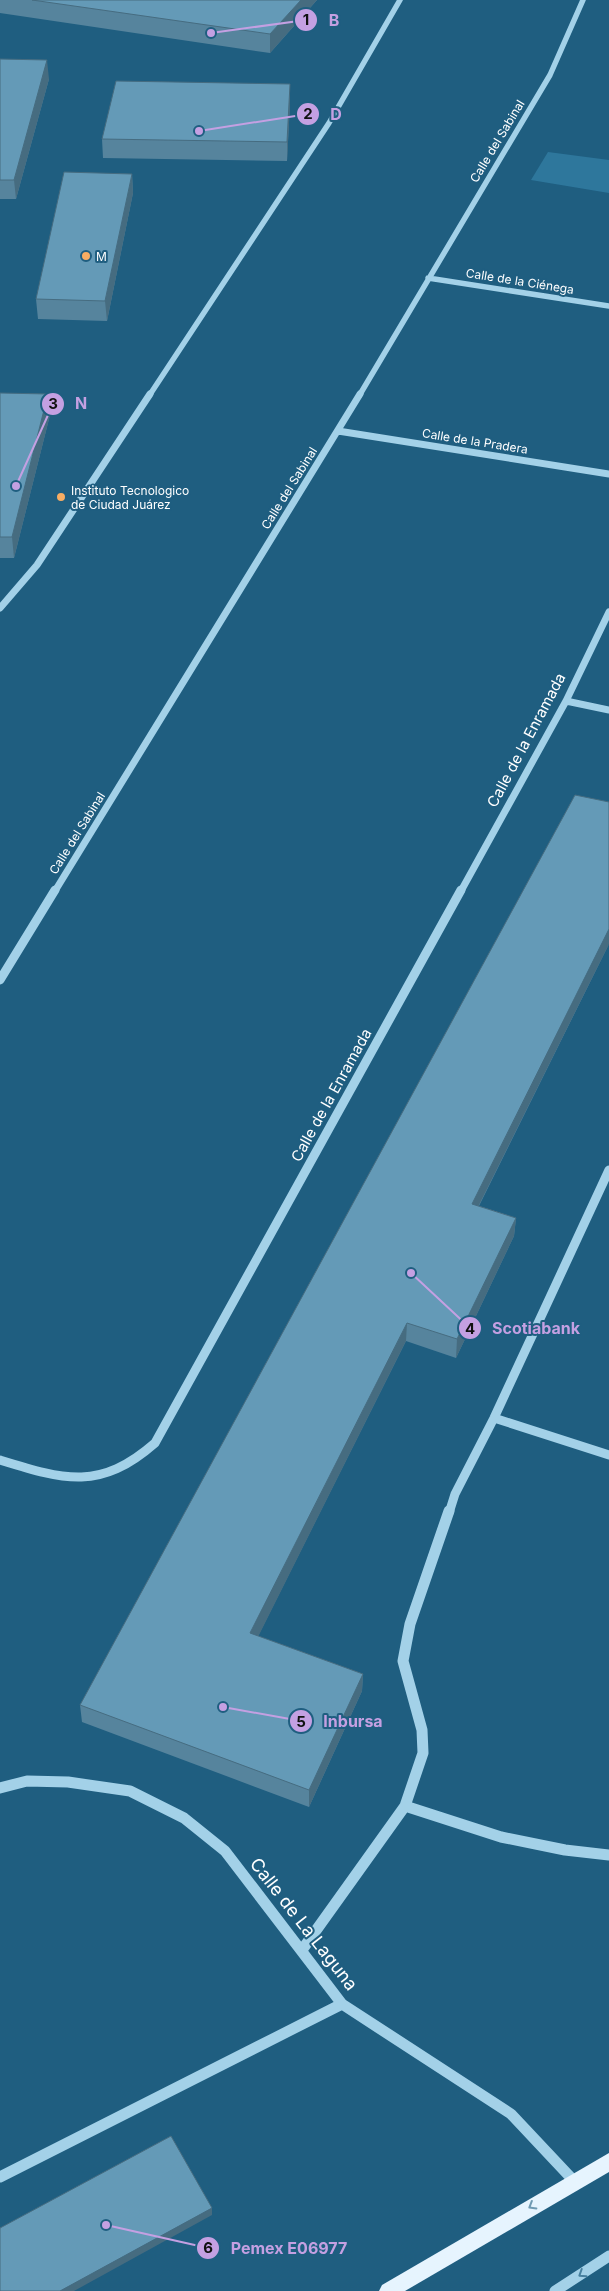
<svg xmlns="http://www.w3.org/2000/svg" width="609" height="2291" font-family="Inter,sans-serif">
	<rect width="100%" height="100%" fill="#1f5e80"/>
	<path fill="#2e779c" d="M 548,152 L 609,160 L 609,193 L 531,180 Z"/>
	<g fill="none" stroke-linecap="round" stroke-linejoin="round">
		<path stroke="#a3d1e8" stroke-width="5.5" d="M 428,278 L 609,306
			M 149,396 L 329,123 L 400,0
			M 359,396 L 550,75 L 583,0"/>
		<path stroke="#a3d1e8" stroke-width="7" d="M 338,431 L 609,474
			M 0,608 L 37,565 L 150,394
			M 566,701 L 609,710
			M 55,891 L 360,394
			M 461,891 L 566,701 L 609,612"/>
		<path stroke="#a3d1e8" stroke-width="9" d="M 0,980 L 55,890
			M 494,1418 L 609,1455
			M 0,1460 C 65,1480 100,1491 155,1443 L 461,890
			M 449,1513 L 455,1494 L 494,1418 L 609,1170"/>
		<path stroke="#a3d1e8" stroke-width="11" d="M 0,1788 L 27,1781 L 68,1782 L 130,1791 L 184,1818 L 225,1851 L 342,2004 L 511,2114 L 574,2181
			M 405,1806 L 501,1837 L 565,1850 L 609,1855
			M 302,1950 L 405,1806 L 423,1753 L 422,1730 L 403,1661 L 410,1624 L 449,1511
			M 0,2177 L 342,2004
			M 555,2291 L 609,2256"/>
		<path fill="#e6f4fe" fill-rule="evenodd" d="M 609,2153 L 609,2172 L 405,2291 L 379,2291 L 382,2285 Z"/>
	</g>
	<path fill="#56849d" d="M 0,0 L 317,0 L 270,53 L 0,13 Z
		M 0,59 L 49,79 L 16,199 L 0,199 Z
		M 290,84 L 290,103 L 287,161 L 103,158 L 102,139 Z
		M 132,174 L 133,193 L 107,321 L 38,319 L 36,299 Z
		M 0,393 L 50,415 L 14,558 L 0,558 Z
		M 609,944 L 479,1206 L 516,1218 L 514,1236 L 456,1358 L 406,1341 L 258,1636 L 363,1674 L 362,1691 L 309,1807 L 82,1722 L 80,1705 Z"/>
	<path fill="#466c80" d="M 301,0 L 317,0 L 270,53 L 270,34 Z
		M 47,60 L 49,79 L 16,199 L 14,180 Z
		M 290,84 L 290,103 L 287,161 L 287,142 Z
		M 132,174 L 133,193 L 107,321 L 105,301 Z
		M 48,394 L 50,415 L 14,558 L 12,537 Z
		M 609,929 L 609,944 L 470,1223 L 472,1204 Z
		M 516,1218 L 514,1236 L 456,1358 L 457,1339 Z
		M 407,1323 L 406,1341 L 251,1651 L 250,1633 Z
		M 363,1674 L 362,1691 L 309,1807 L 309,1790 Z
		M 212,2208 L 212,2215 L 74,2291 L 60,2291 Z"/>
	<path fill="#649ab7" stroke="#466c80" d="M 32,0 L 301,0 L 270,34 Z
		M 0,59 L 47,60 L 14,180 L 0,180 Z
		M 116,81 L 290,84 L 287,142 L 102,139 Z
		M 64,172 L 132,174 L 105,301 L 36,299 Z
		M 0,393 L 48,394 L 12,537 L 0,537 Z
		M 575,795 L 609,802 L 609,929 L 472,1204 L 516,1218 L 457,1339 L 407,1323 L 250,1633 L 363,1674 L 309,1790 L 80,1705 Z
		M 171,2136 L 212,2208 L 60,2291 L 0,2291 L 0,2228 Z"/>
	<defs><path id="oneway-chevron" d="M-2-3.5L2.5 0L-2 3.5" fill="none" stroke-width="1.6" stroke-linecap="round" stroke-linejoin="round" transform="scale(1.25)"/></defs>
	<use stroke="#6f9ab2" href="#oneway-chevron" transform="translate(532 2206) rotate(149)"/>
	<use stroke="#47809f" href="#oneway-chevron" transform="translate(582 2274) rotate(147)"/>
	<g fill="#f7ad63" stroke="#1f5e80" stroke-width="2">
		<circle cx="86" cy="256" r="5"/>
		<circle cx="61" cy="497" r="5"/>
	</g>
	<g text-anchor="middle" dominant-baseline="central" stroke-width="4" stroke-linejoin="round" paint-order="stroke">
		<g font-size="12" fill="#fff" stroke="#1f5e80">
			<text transform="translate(497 141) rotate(-59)">Calle del Sabinal</text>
			<text transform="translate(520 281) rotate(9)">Calle de la Ciénega</text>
			<text transform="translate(475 441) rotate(9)">Calle de la Pradera</text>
			<text transform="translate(289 488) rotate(-58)">Calle del Sabinal</text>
			<text transform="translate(77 833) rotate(-58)">Calle del Sabinal</text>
		</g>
		<g font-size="12" fill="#fff" stroke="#1f5e80" text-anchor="start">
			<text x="96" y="256">M</text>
			<text x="71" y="490">Instituto Tecnologico<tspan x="71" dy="14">de Ciudad Juárez</tspan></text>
		</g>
		<g font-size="15" fill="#fff" stroke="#1f5e80">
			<text transform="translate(526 740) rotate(-62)">Calle de la Enramada</text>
			<text transform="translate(331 1095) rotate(-61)">Calle de la Enramada</text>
		</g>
		<g font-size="18" fill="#fff" stroke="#1f5e80">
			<text transform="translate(304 1924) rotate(52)">Calle de La Laguna</text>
		</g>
	</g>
	<path fill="none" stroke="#c4a0e2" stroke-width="2" d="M211 33L306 20M199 131L308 114M16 486L53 404M411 1273L470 1328M223 1707L301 1721M106 2225L208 2248"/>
	<g fill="#c4a0e2" stroke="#1f5e80" stroke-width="2">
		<circle cx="211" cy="33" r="5"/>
		<circle cx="199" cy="131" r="5"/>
		<circle cx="16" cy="486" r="5"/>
		<circle cx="411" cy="1273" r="5"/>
		<circle cx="223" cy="1707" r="5"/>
		<circle cx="106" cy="2225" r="5"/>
		<circle cx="306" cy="20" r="12"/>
		<circle cx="308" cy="114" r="12"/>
		<circle cx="53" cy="404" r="12"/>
		<circle cx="470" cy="1328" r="12"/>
		<circle cx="301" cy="1721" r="12"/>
		<circle cx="208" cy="2248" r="12"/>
	</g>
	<g font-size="15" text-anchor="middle" font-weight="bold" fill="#111">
		<text x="306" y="25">1</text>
		<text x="308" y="119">2</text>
		<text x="53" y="409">3</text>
		<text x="470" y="1334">4</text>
		<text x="301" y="1727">5</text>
		<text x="208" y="2253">6</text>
	</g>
	<g font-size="16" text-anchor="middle" font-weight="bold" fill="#c4a0e2" stroke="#1f5e80" stroke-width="4" stroke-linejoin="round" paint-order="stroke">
		<text x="334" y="26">B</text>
		<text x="336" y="120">D</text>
		<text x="81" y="409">N</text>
		<text x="536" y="1334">Scotiabank</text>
		<text x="353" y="1727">Inbursa</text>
		<text x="289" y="2254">Pemex E06977</text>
	</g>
</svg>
